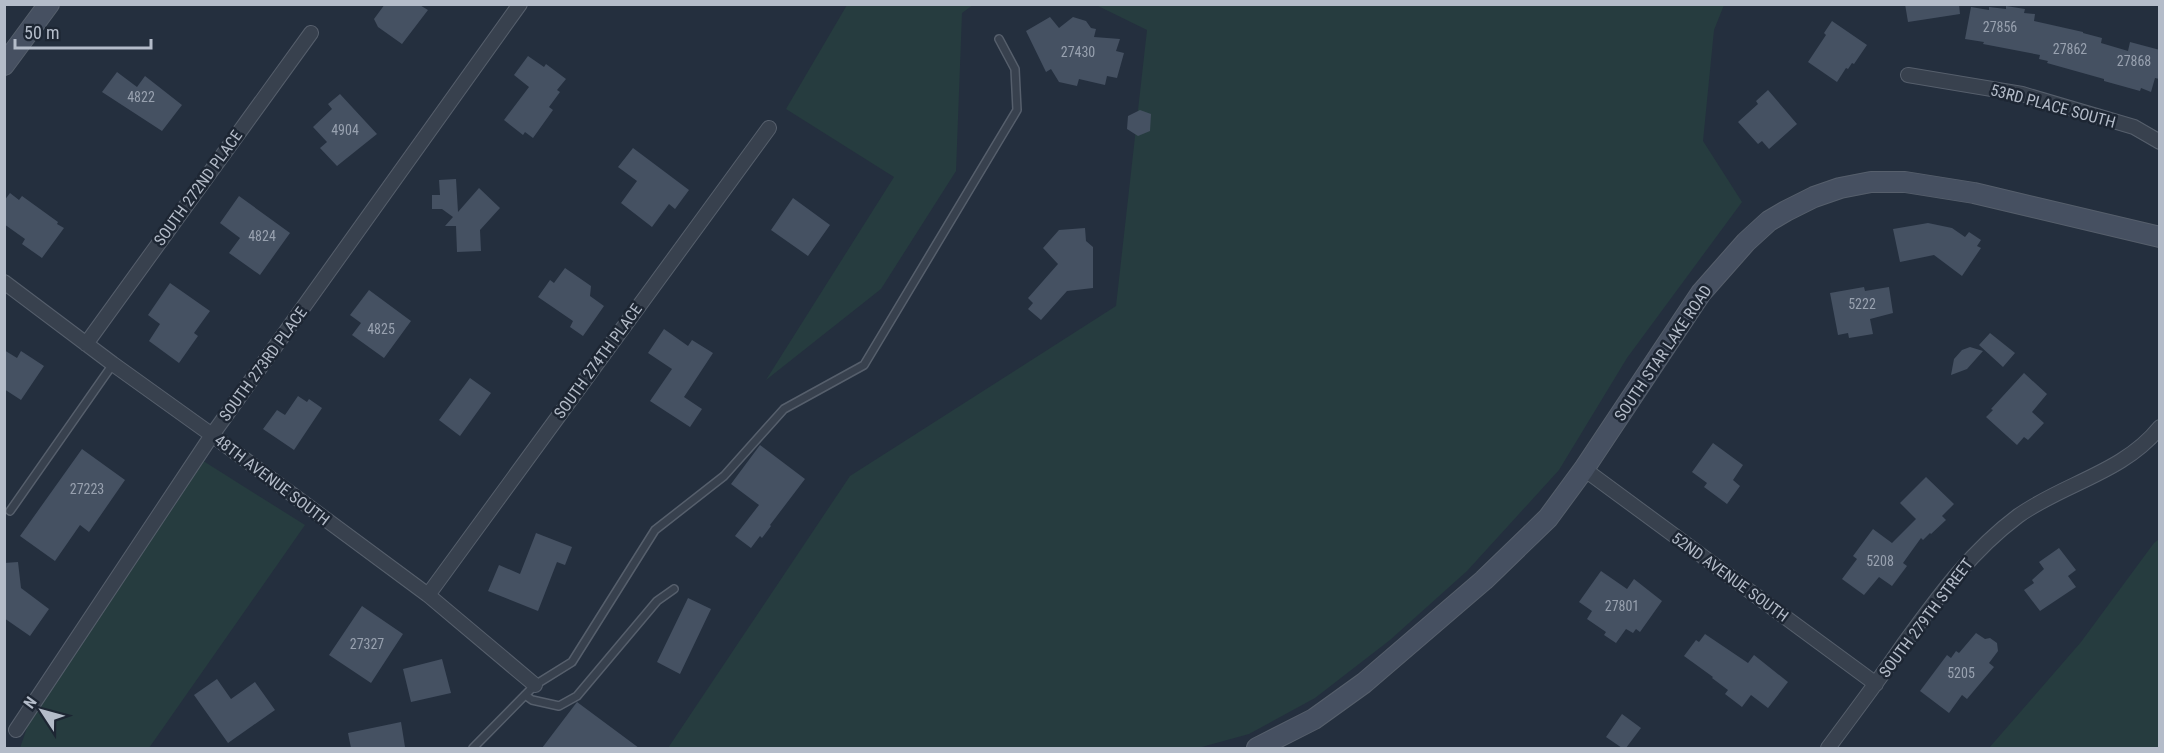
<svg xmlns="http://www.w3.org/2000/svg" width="2164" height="753" font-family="'Roboto Condensed',sans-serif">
	<rect width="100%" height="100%" fill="#242f3e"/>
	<path fill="#263c3f" d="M 847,5 L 973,5 L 962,13 L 956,171 L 881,289 L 766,380 L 894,177 L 786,109 Z
		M 1096,5 L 1724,5 L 1714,30 L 1703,141 L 1742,202 L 1627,358 L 1559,470 L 1467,571 L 1390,640 L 1315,698 L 1249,734 L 1198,748 L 668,748 L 850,476 L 1116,306 L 1147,30 Z
		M 197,457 L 305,525 L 149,748 L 20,748 L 38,696 Z
		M 2159,539 L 2159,748 L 1989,748 L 2081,642 L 2154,543 Z"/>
	<path fill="#455162" d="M 385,4 L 418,4 L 428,10 L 402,44 L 378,27 L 374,19 Z
		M 1905,4 L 1959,4 L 1960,14 L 1908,22 Z
		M 2006,6 L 2025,9 L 2024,13 L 2035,14 L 2034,21 L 2083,32 L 2083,33 L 2102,38 L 2101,43 L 2128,51 L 2130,42 L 2160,50 L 2160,79 L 2155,78 L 2151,92 L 2141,88 L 2140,91 L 2104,81 L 2104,79 L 2047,63 L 2048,61 L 2039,59 L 2040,55 L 1983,44 L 1984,42 L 1965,39 L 1971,7 L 1989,10 L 1989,7 L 2006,9 Z
		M 1050,17 L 1059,28 L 1073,17 L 1086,21 L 1091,28 L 1096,29 L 1094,37 L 1120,39 L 1116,51 L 1124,53 L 1117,78 L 1107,76 L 1105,85 L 1079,79 L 1077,86 L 1059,82 L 1051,69 L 1046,72 L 1026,31 Z
		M 1832,21 L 1867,45 L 1854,64 L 1852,63 L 1848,69 L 1846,68 L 1837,82 L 1808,62 L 1826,35 L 1824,33 Z
		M 528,56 L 544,67 L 546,64 L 566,79 L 557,90 L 560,92 L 549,107 L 553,110 L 533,138 L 525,132 L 523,135 L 504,120 L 529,87 L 514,75 Z
		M 117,72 L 137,87 L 145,76 L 182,105 L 162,131 L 102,92 Z
		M 1768,90 L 1797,124 L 1769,149 L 1762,141 L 1758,144 L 1738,122 L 1758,104 L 1756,101 Z
		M 340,94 L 377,134 L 337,166 L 320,148 L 327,142 L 313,127 L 332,109 L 328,104 Z
		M 1140,110 L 1151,114 L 1150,131 L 1138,136 L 1127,129 L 1128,116 Z
		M 633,148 L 689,190 L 675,209 L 669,204 L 652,227 L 621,203 L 637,181 L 618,167 Z
		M 456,179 L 458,212 L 479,188 L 500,208 L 480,230 L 481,251 L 457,252 L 456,226 L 445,226 L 453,217 L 442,209 L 432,209 L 432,195 L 440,195 L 439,180 Z
		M 10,193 L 19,200 L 22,196 L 58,222 L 57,224 L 64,228 L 42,258 L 22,244 L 25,239 L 4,224 L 4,201 Z
		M 239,196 L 290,233 L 260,275 L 229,253 L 240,238 L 220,223 Z
		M 793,198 L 830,225 L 808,256 L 771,230 Z
		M 1928,223 L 1952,228 L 1965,237 L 1969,232 L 1981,240 L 1977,246 L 1981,248 L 1962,276 L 1934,255 L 1900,262 L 1893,229 Z
		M 1085,228 L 1086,241 L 1093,247 L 1093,288 L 1067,291 L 1041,320 L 1028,309 L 1033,303 L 1028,298 L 1058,264 L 1043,248 L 1059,230 Z
		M 565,268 L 591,286 L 590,296 L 604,306 L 583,336 L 570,327 L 573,321 L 538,297 L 550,280 L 554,283 Z
		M 170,283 L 210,311 L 194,333 L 198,336 L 179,363 L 149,341 L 160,324 L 148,315 Z
		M 1864,287 L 1865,291 L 1889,287 L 1893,313 L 1870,319 L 1873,334 L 1849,338 L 1848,333 L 1838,335 L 1830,293 Z
		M 369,290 L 411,321 L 384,358 L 352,335 L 361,323 L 350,315 Z
		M 664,329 L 688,346 L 692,340 L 713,353 L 684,397 L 702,409 L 690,427 L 650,401 L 672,369 L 648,353 Z
		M 1990,333 L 2015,353 L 2003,367 L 1979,345 Z
		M 1970,347 L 1983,351 L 1967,369 L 1951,375 L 1954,359 L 1962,350 Z
		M 4,350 L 17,358 L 21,351 L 44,366 L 21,400 L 4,389 Z
		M 2024,373 L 2047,394 L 2032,412 L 2044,423 L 2028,440 L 2024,437 L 2017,445 L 1986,417 L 1993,410 L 1991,409 Z
		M 470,378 L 491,393 L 460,436 L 439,420 Z
		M 298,396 L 307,402 L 309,399 L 322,408 L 294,450 L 263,429 L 277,410 L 285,415 Z
		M 1713,443 L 1743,465 L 1733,480 L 1740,486 L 1727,504 L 1704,487 L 1707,483 L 1692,472 Z
		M 760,445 L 805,479 L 770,525 L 771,526 L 762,538 L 760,536 L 751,548 L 735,536 L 759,505 L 731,484 Z
		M 82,449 L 125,480 L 89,532 L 80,525 L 55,561 L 20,536 Z
		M 1926,477 L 1954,504 L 1942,516 L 1946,520 L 1931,534 L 1930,533 L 1923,540 L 1921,538 L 1903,563 L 1907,566 L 1892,586 L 1879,577 L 1864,595 L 1842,579 L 1857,559 L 1853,556 L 1873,529 L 1892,543 L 1916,519 L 1900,503 Z
		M 536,533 L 572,547 L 565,565 L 557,562 L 538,611 L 488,591 L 499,565 L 520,574 Z
		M 2059,548 L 2076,570 L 2068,576 L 2076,587 L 2040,611 L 2024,590 L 2034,583 L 2032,580 L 2044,569 L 2039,562 Z
		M 18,562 L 21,588 L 49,609 L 30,636 L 4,618 L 4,563 Z
		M 1601,571 L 1627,589 L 1634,579 L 1662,601 L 1640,632 L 1636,629 L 1633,633 L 1626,629 L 1616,643 L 1604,635 L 1606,632 L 1587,619 L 1592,611 L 1579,602 Z
		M 688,598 L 711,609 L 680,674 L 657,662 Z
		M 362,606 L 403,634 L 371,683 L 329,655 Z
		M 1976,633 L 1985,639 L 1990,638 L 1997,643 L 1998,651 L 1989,663 L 1994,667 L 1967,699 L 1962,695 L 1949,713 L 1920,691 L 1947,655 L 1951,658 L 1956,651 L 1959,653 Z
		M 1705,634 L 1748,663 L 1754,655 L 1788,682 L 1768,708 L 1751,695 L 1742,707 L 1725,694 L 1728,690 L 1712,678 L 1713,677 L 1684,656 L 1696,640 L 1699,642 Z
		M 442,659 L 451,693 L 411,702 L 403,669 Z
		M 217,679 L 231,699 L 255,682 L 275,710 L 228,743 L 194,695 Z
		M 577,702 L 639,748 L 542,748 Z
		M 1622,714 L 1641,728 L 1626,748 L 1622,748 L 1606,737 Z
		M 401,722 L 405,747 L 351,748 L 348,733 Z"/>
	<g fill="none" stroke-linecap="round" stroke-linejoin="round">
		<g stroke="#565f6c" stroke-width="10">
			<path id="lane" d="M 10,511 L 113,364
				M 525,695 L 532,700 L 559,706 L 577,696 L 657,601 L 674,589
				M 473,748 L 535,685 L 572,662 L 655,530 L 724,476 L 784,409 L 864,365 L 1017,110 L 1015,69 L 999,39"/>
		</g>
		<g stroke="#565f6c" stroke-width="16">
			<path id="street" d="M 1908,75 L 2022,94 L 2134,127 L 2160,142
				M 4,282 L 113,364 L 212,435 L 428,595 L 535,685
				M 86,344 L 311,33
				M 1584,469 L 1876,684
				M 428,595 L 769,128
				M 16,730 L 212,435 L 520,4
				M 1828,748 C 1853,714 1879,680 1903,645 C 1938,597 1970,552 2018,516 C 2064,483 2123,473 2160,427"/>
		</g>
		<g stroke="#565f6c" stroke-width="22">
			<path id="secondary" d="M 4,65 L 49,4
				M 1257,748 L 1314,719 L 1364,683 L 1484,580 L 1548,518 L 1584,469 L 1701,293 L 1746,242 L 1769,221 L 1786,211 L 1814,197 L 1840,188 L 1871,182 L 1905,182 L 1974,193 L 2160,237"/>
		</g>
		<use href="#lane" stroke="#38414e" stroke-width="7"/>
		<use href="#street" stroke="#38414e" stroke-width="14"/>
		<use href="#secondary" stroke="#465061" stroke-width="20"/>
	</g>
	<g text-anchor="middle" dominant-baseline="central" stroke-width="5" stroke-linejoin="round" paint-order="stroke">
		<g font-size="14" fill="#98a1af">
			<text x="2000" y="27">27856</text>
			<text x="2070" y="49">27862</text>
			<text x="1078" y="52">27430</text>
			<text x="2134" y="61">27868</text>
			<text x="141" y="97">4822</text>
			<text x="345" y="130">4904</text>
			<text x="262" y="236">4824</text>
			<text x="1862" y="304">5222</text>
			<text x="381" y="329">4825</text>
			<text x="87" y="489">27223</text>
			<text x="1880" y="561">5208</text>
			<text x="1622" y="606">27801</text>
			<text x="367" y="644">27327</text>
			<text x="1961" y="673">5205</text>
		</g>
		<g font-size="16" fill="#b4bcc9" stroke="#1d2633">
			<text transform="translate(2053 106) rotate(15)">53RD PLACE SOUTH</text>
			<text transform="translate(198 188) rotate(-54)">SOUTH 272ND PLACE</text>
			<text transform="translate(1663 353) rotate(-56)">SOUTH STAR LAKE ROAD</text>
			<text transform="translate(598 361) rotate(-54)">SOUTH 274TH PLACE</text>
			<text transform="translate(263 364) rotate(-54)">SOUTH 273RD PLACE</text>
			<text transform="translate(272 480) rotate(37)">48TH AVENUE SOUTH</text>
			<text transform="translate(1730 577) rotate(36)">52ND AVENUE SOUTH</text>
			<text transform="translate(1926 618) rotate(-53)">SOUTH 279TH STREET</text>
		</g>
	</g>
	<rect width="2164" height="753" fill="none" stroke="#b4bcc9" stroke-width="12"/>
	<g transform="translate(42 711) rotate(306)" stroke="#1d2633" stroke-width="4.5" paint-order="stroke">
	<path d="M0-4.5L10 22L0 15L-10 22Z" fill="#b4bcc9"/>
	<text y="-9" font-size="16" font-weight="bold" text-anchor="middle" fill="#b4bcc9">N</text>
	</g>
	<path d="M15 39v9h136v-9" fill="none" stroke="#b4bcc9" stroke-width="3"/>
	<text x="24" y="39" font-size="18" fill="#b4bcc9" stroke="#1d2633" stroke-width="4.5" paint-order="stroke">50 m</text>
</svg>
